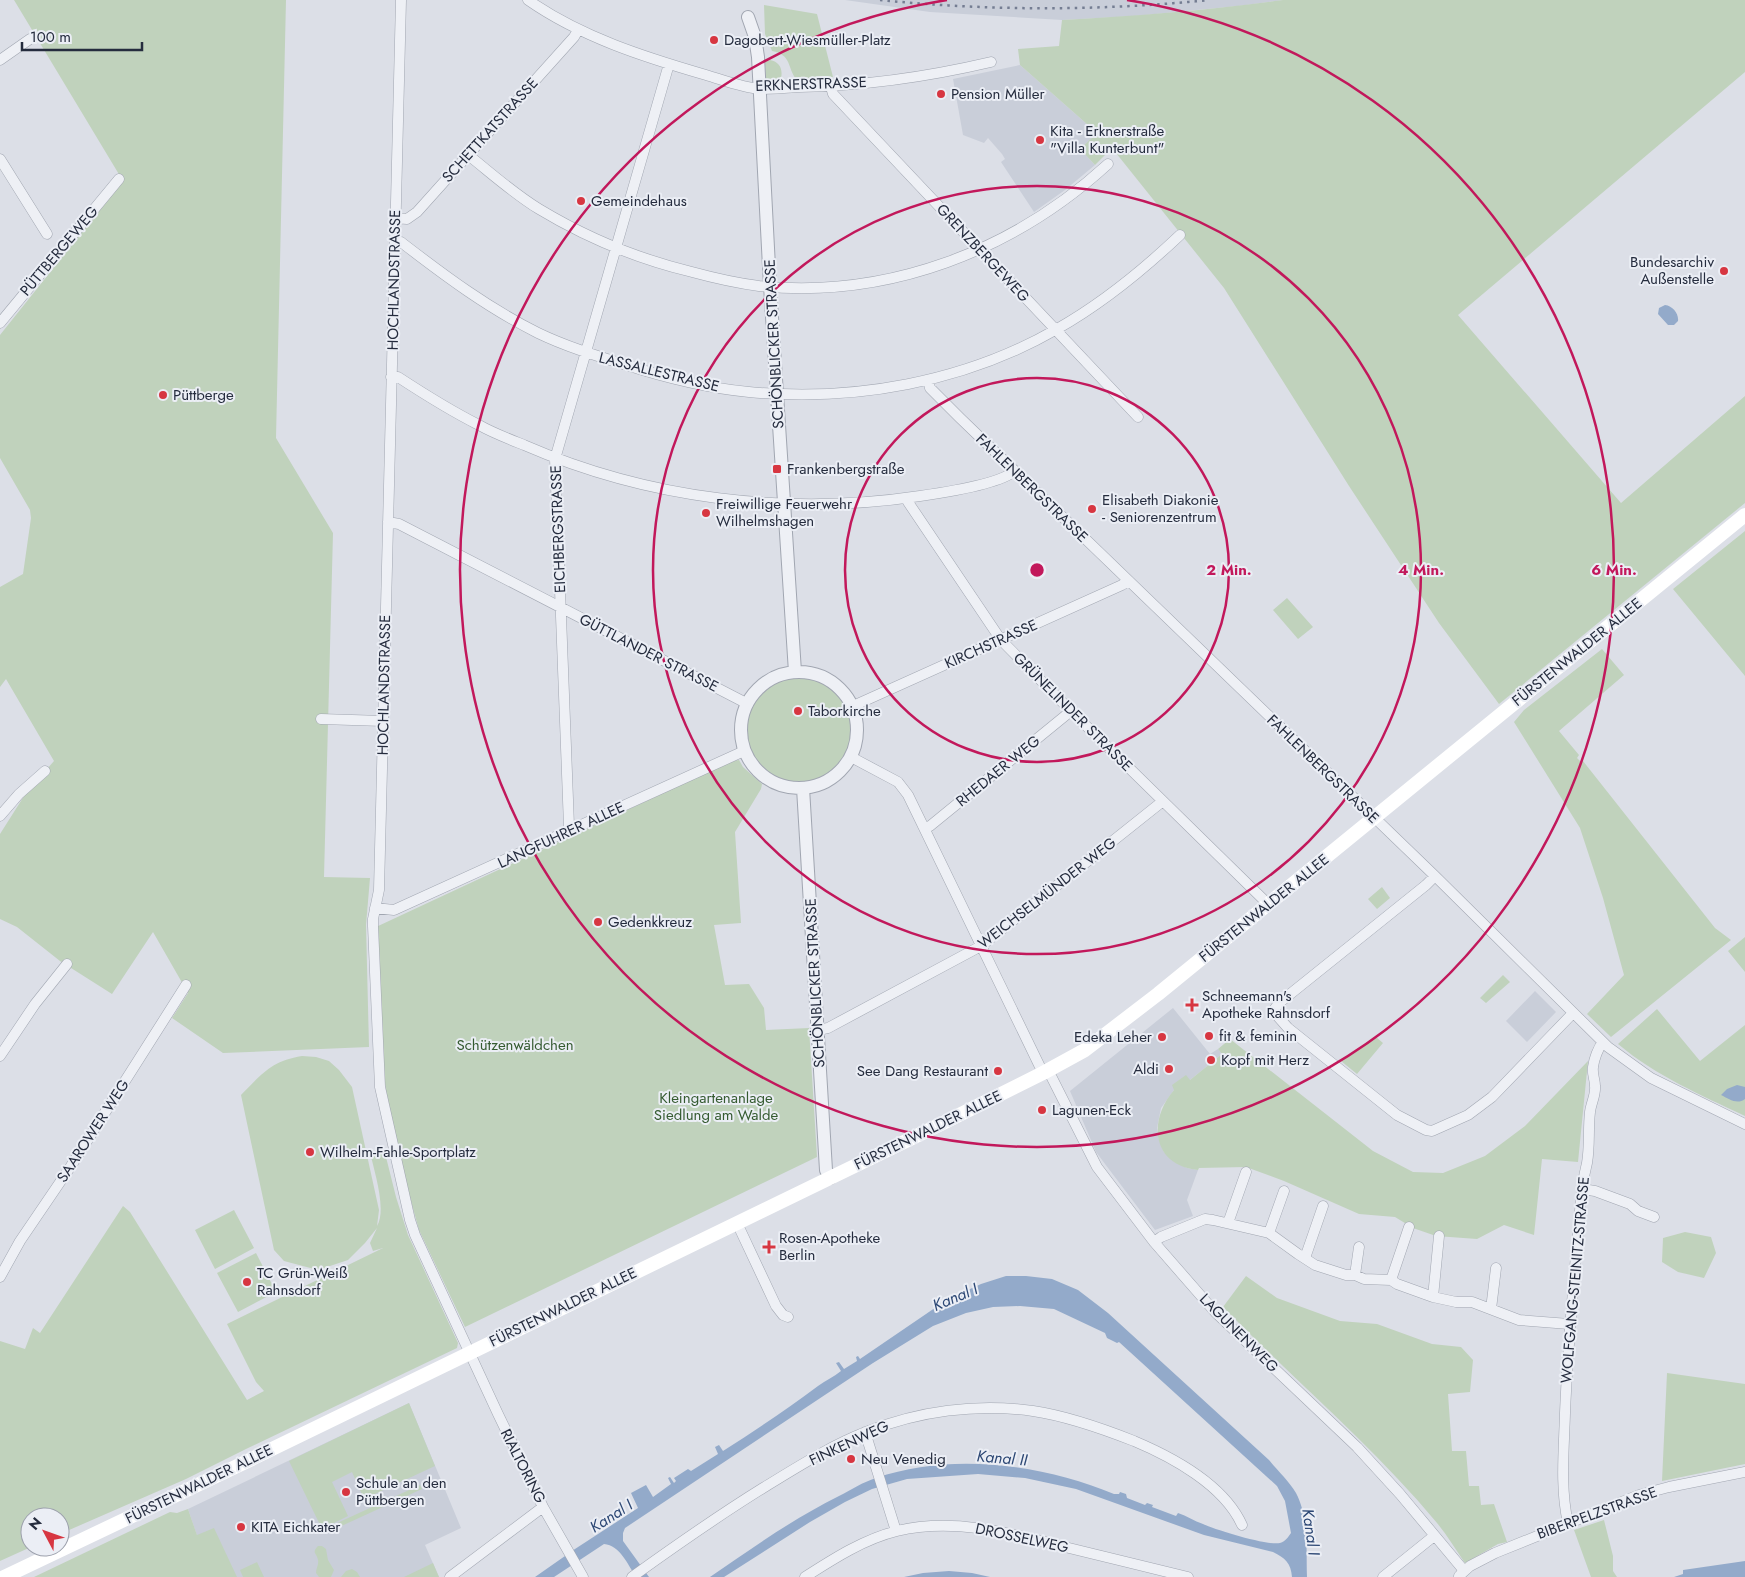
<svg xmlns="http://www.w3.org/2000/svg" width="1745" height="1577" font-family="Jost,sans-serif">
	<rect width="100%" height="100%" fill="#dcdfe7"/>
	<path fill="#c9ced9" d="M 845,0 L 1283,0 L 1238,6 L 1135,16 L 1062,20 L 930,12 Z
		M 1020,65 L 1097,133 L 1080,149 L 1095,165 L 1065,190 L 1034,212 L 1001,162 L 1005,159 L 1002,154 L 988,138 L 984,143 L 963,135 L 953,79 Z
		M 1535,991 L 1556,1012 L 1527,1042 L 1506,1021 Z
		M 1173,1008 L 1210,1054 L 1218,1049 L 1222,1054 L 1190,1080 L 1174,1090 L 1161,1108 L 1157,1128 L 1159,1140 L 1164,1152 L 1175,1162 L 1187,1168 L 1198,1170 L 1187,1200 L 1193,1216 L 1155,1230 L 1096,1152 L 1070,1091 Z
		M 409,1403 L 461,1528 L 425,1545 L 439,1577 L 211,1577 L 188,1509 Z"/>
	<path fill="#c0d2bc" d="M 14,0 L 286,0 L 276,438 L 333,533 L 324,877 L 370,878 L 366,925 L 369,1047 L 223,1053 L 172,1018 L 188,993 L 153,932 L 112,994 L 60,961 L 17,927 L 0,919 L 0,834 L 26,793 L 54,761 L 6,679 L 0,687 L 0,587 L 23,574 L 31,518 L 30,510 L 0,458 L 0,335 L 123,181 Z
		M 1283,0 L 1745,0 L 1745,72 L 1458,315 L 1621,503 L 1745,396 L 1745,503 L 1499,704 L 1439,623 L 1349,486 L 1224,288 L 1112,148 L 1095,165 L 1080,149 L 1097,133 L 1020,65 L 1018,49 L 1059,46 L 1062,20 C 1136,16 1209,10 1283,0 Z
		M 764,5 L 817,14 L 833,77 L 796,79 C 787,67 792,55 772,51 L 765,34 Z
		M 770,60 C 780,62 783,69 781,79 L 778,83 L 766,83 L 765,62 Z
		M 1745,531 L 1745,676 L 1673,589 Z
		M 1287,598 L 1313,627 L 1298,639 L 1273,610 Z
		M 1602,649 L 1624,675 L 1559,731 L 1579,755 L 1577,758 L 1581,762 L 1583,761 L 1715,928 L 1731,940 L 1611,1037 L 1587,1014 L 1624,975 L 1603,898 L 1580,828 L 1514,722 L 1524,710 Z
		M746 730a53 53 0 1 1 106 0a53 53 0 1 1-106 0Z
		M 739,760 L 743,767 L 762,784 L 761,789 L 735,832 L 741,923 L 714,925 L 725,985 L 749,984 L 764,1008 L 766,1030 L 809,1028 L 817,1157 L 465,1327 L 419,1230 L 394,1140 L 386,1092 L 381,1046 L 376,927 L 732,761 Z
		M 1382,887 L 1390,898 L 1377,909 L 1368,899 Z
		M 1745,937 L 1745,972 L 1728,951 Z
		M 1503,975 L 1510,982 L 1486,1003 L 1480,998 Z
		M 1657,1009 L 1700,1061 L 1745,1025 L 1745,1116 C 1701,1095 1656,1076 1618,1044 Z
		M 1376,1037 L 1383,1043 L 1357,1074 L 1341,1061 Z
		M 1230,1039 L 1373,1151 L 1413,1172 L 1443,1173 L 1485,1156 L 1525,1126 L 1588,1061 L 1578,1162 L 1542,1159 L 1534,1235 L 1504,1225 L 1477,1239 L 1436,1236 L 1413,1228 L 1395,1217 L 1359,1214 L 1284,1181 L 1246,1167 L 1199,1168 L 1198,1170 C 1151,1165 1148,1120 1174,1090 L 1172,1085 L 1186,1075 L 1190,1080 L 1222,1054 L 1218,1049 Z
		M 302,1056 L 316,1057 L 329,1061 L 339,1070 L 352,1087 L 379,1210 L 377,1226 C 387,1209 374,1171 370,1152 L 384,1149 L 396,1197 L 408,1235 L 458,1343 L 457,1348 L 246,1449 L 186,1479 L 60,1534 L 60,1517 L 30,1517 L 31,1547 L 0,1561 L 0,1341 L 25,1349 L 33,1328 L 40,1333 L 123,1206 L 130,1212 L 247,1400 L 264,1391 L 256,1382 L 227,1324 L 383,1248 L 373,1251 L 370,1243 L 377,1228 L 365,1243 L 348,1260 L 318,1270 L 284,1261 L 274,1250 L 241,1095 C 262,1074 271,1061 302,1056 Z
		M 234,1210 L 254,1248 L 215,1269 L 195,1230 Z
		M 1685,1232 L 1711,1237 L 1716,1253 L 1704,1278 L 1678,1272 L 1662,1262 L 1663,1238 Z
		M 256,1253 L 276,1292 L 238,1312 L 217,1273 Z
		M 1246,1276 L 1277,1298 L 1340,1321 L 1377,1324 L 1432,1344 L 1461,1347 L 1473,1360 L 1470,1392 L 1448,1394 L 1452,1451 L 1466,1451 L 1469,1486 L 1479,1486 L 1481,1505 L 1494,1504 L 1507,1542 L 1498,1544 L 1465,1563 C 1456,1550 1447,1535 1437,1523 C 1372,1445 1294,1380 1223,1307 Z
		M 1667,1373 L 1745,1384 L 1745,1464 L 1662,1481 Z
		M 409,1403 L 435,1466 L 364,1499 L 352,1472 L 332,1482 L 348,1516 L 322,1529 L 289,1461 Z
		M 420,1485 L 422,1489 L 324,1534 L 322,1530 Z
		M 188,1509 L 197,1535 L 214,1528 L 237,1577 L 34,1577 L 170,1512 L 177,1513 Z
		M 1604,1520 L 1613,1556 L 1613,1571 L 1617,1577 L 1591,1577 L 1574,1530 Z
		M 318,1546 L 322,1546 L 326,1549 L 328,1560 L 334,1570 L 331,1577 L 319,1577 L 316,1573 C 316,1568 319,1565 318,1560 C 317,1553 311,1553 318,1546 Z
		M 257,1562 L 264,1577 L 243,1577 L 240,1570 Z
		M 433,1563 L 439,1577 L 404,1577 Z
		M 352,1569 L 357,1572 L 360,1577 L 341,1577 L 346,1571 Z"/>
	<path fill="#93aaca" d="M 1665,305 C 1673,306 1679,314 1678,321 L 1674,325 L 1668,325 L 1658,314 L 1659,308 Z
		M 1737,1085 L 1745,1087 L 1745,1099 C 1737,1105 1729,1099 1721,1095 L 1727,1089 Z
		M 1006,1276 L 1026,1276 L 1052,1279 L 1078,1290 L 1108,1313 L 1269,1460 C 1278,1471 1289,1481 1296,1493 C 1309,1517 1306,1550 1307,1577 L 1292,1577 C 1291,1563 1285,1558 1273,1552 L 1204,1535 L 1076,1489 L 1025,1478 L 978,1474 L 907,1479 L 872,1489 L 845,1502 L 810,1522 L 724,1577 L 710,1577 C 752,1548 793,1519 839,1496 C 851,1490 863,1482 876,1478 C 951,1452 1042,1464 1114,1494 L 1119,1494 L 1120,1492 L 1126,1494 L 1127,1498 L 1145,1505 L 1147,1503 L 1153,1505 L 1152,1507 L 1176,1516 L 1178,1513 C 1187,1516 1194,1521 1203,1524 C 1216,1530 1268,1546 1280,1543 C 1286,1541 1288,1537 1291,1533 L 1285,1501 L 1277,1486 L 1119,1342 L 1117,1343 L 1107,1338 L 1105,1333 L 1054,1309 L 1020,1306 L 993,1307 L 966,1313 L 933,1326 L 873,1363 L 625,1528 L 623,1533 L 623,1541 L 649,1577 L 636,1577 C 628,1565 620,1545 604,1544 L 554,1577 L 535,1577 L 575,1549 L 638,1508 L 631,1493 L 646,1485 L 653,1497 L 671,1484 L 668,1478 L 670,1477 L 674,1483 L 676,1481 L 674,1478 L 688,1469 L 691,1471 L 718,1454 L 715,1447 L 719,1445 L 723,1451 C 756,1430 787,1409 818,1386 C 826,1380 834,1377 841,1371 L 836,1363 L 839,1362 L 844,1369 L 857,1361 L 856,1357 L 858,1356 L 860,1359 L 948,1299 L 981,1284 Z
		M 1745,1561 L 1745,1577 L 1674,1577 L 1683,1574 L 1683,1570 Z
		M 949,1571 L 972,1573 L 990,1577 L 904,1577 L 923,1573 Z"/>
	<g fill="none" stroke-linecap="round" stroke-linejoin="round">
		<g stroke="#a1a6b1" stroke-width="11">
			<path id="minor" d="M 401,0 L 379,890 L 373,919 L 373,926 L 380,1087 L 410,1220 L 415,1235 L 498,1414 L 543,1507 L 583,1577
				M 528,0 C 581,37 644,57 706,75 C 723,80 743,88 761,89 C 773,89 786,88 799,87 C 864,86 927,77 991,62
				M 0,60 L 30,39
				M 831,87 L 833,94 L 1138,417
				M 467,154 C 491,173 514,194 539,209 C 587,238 638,259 692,272 C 714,278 736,283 759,286 C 888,299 1013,251 1108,164
				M 0,159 L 47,234
				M 395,218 L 407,219 L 417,212 L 574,37 L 578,30
				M 395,242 L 401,242 C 445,276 488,308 538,333 C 565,346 594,355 623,364 C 663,377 706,388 749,392 C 854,402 965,382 1057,329 C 1103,303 1142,271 1180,235
				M 0,323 L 119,179
				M 391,377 L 398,377 C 424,394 451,411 479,425 C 493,433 509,439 524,445 C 648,499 787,516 920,496 C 941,493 1000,484 1014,471
				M 928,380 L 930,388 L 960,418 L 1435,876 L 1608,1047 L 1651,1078 L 1745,1124
				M 908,498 L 908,502 L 1001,640 L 1071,711 L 1268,904
				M 388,522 L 399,524 L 748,704
				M 853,706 L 1122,585 L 1128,581
				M 321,719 L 383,721
				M 851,757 L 898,782 L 908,795 L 1043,1073
				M 0,816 L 19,794 L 45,771
				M 924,828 L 930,826 L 1071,711
				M 570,831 L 569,826 L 555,459 L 669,64
				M 1435,876 L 1426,885 L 1279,1003 L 1273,1011 L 1288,1028 L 1397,1115 L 1426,1130 L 1432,1131 L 1468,1115 L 1492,1097 L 1573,1013
				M 375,908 L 394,910 L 744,751
				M 818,1030 L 828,1028 L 981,946 L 1163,801
				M 0,1056 L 35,1004 L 67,964
				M 1048,1070 L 1097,1167 L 1154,1242 L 1215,1312 L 1357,1447 L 1400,1494 L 1461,1567 L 1463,1572
				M 1582,1189 L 1595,1191 L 1630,1204 L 1638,1211 L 1654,1217
				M 737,1223 L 776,1306 L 783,1315 L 788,1317
				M 1228,1223 L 1246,1172
				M 1269,1233 L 1284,1191
				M 1154,1242 L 1161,1237 L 1205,1219 L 1213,1220 L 1269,1233 L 1298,1254 L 1315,1265 L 1346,1275 L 1355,1275 L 1364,1279 L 1391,1280 L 1397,1284 L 1433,1297 L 1456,1302 L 1472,1302 L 1519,1320 L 1569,1324
				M 1305,1258 L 1323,1206
				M 1355,1275 L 1359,1247
				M 0,1277 L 20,1241 L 71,1166 L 186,985
				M 1391,1280 L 1409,1227
				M 1433,1297 L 1439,1236
				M 1491,1309 L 1496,1268
				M 865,1432 L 896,1531
				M 1568,1523 C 1560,1488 1564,1449 1565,1413 C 1568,1338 1575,1264 1582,1189 C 1583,1180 1585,1172 1587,1163 C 1590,1146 1588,1129 1590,1112 C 1591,1103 1596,1095 1595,1086 C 1595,1079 1592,1075 1593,1067 C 1594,1059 1598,1048 1603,1042
				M 1459,1576 L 1470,1566 L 1495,1553 L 1639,1495 L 1669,1487 L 1745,1472
				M 450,1577 L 543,1507
				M 632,1577 C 675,1546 718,1516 763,1488 C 796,1468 830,1446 866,1432 C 918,1411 977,1403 1033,1411 C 1067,1416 1101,1428 1134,1441 C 1172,1457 1224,1485 1242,1525
				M 805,1577 C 833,1559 864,1539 897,1531 C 955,1517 1013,1534 1069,1548 C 1109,1558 1148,1567 1188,1577
				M 1383,1577 L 1434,1536"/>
		</g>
		<g stroke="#a1a6b1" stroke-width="14">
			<path id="tertiary" d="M 748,17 L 755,37 L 758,57 L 770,286 L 795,672
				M741 730a58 58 0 1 1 116 0a58 58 0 1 1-116 0Z
				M 803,788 L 826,1170 L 830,1178"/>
		</g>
		<use href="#minor" stroke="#eef0f5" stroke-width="10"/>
		<use href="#tertiary" stroke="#eef0f5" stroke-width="12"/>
		<path stroke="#fff" stroke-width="14" d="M 4,1577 L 231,1469 L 941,1124 L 1043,1073 L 1085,1050 L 1158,994 L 1745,515"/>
		<path stroke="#747d92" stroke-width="2.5" stroke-dasharray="2.5 5" stroke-linecap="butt" d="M 880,0 C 990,11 1100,11 1209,0"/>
	</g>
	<g fill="none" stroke="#c2185b" stroke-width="2.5">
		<circle cx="1037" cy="570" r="192"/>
		<circle cx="1037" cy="570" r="384"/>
		<path d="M1127 0A577 577 0 1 1 947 0"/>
	</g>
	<g fill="#d73641" stroke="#ebeef5" stroke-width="2">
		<circle cx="714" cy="40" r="5"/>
		<circle cx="941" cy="94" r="5"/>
		<circle cx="1040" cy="140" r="5"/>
		<circle cx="581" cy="201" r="5"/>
		<circle cx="1724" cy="271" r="5"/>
		<circle cx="163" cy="395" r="5"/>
		<rect x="772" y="464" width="10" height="10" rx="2.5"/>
		<circle cx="1092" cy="509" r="5"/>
		<circle cx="706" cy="513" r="5"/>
		<circle cx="798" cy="711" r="5"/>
		<circle cx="598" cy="922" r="5"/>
		<path d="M1189.5 997.5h5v5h5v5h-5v5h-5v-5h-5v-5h5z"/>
		<circle cx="1209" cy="1036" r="5"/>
		<circle cx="1162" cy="1037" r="5"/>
		<circle cx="1211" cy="1060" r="5"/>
		<circle cx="1169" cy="1069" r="5"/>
		<circle cx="998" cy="1071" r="5"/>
		<circle cx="1042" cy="1110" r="5"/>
		<circle cx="310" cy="1152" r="5"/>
		<path d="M766.5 1239.5h5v5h5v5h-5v5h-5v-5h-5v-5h5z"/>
		<circle cx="247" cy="1282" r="5"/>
		<circle cx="851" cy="1459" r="5"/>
		<circle cx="346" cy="1492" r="5"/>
		<circle cx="241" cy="1527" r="5"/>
	</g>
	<g text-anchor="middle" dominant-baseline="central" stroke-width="4" stroke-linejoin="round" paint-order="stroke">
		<g font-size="15" fill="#252c3e" stroke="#ebeef5" text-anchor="start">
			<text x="724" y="40">Dagobert-Wiesmüller-Platz</text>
			<text x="951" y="94">Pension Müller</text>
			<text x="1050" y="131">Kita - Erknerstraße<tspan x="1050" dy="17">"Villa Kunterbunt"</tspan></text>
			<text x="591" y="201">Gemeindehaus</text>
			<text x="1714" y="262" text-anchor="end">Bundesarchiv<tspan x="1714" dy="17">Außenstelle</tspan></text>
			<text x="173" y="395">Püttberge</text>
			<text x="787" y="469">Frankenbergstraße</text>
			<text x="1102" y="500">Elisabeth Diakonie<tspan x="1102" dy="17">- Seniorenzentrum</tspan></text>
			<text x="716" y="504">Freiwillige Feuerwehr<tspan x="716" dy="17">Wilhelmshagen</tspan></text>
			<text x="808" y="711">Taborkirche</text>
			<text x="608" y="922">Gedenkkreuz</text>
			<text x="1202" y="996">Schneemann's<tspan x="1202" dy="17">Apotheke Rahnsdorf</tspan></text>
			<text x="1219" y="1036">fit &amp; feminin</text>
			<text x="1152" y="1037" text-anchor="end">Edeka Leher</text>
			<text x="1221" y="1060">Kopf mit Herz</text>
			<text x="1159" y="1069" text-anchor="end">Aldi</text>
			<text x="988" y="1071" text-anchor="end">See Dang Restaurant</text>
			<text x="1052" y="1110">Lagunen-Eck</text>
			<text x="320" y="1152">Wilhelm-Fahle-Sportplatz</text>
			<text x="779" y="1238">Rosen-Apotheke<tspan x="779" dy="17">Berlin</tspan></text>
			<text x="257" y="1273">TC Grün-Weiß<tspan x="257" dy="17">Rahnsdorf</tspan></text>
			<text x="861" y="1459">Neu Venedig</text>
			<text x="356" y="1483">Schule an den<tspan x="356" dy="17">Püttbergen</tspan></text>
			<text x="251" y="1527">KITA Eichkater</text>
		</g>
		<g font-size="15" fill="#252c3e" stroke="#ebeef5">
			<text transform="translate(811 84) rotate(-2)">ERKNERSTRASSE</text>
			<text transform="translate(490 130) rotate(-48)">SCHETTKATSTRASSE</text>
			<text transform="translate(59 251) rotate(-50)">PÜTTBERGEWEG</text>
			<text transform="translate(983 253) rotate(47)">GRENZBERGEWEG</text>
			<text transform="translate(394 280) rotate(-89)">HOCHLANDSTRASSE</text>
			<text transform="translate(774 344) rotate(-93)">SCHÖNBLICKER STRASSE</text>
			<text transform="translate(659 372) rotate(14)">LASSALLESTRASSE</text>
			<text transform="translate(1032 488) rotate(44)">FAHLENBERGSTRASSE</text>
			<text transform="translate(558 529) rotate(-92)">EICHBERGSTRASSE</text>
			<text transform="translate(991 644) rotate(-24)">KIRCHSTRASSE</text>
			<text transform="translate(1577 652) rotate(-39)">FÜRSTENWALDER ALLEE</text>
			<text transform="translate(649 653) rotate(27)">GÜTTLANDER STRASSE</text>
			<text transform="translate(384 685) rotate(-89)">HOCHLANDSTRASSE</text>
			<text transform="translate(1073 712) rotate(45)">GRÜNELINDER STRASSE</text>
			<text transform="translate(1323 769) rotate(44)">FAHLENBERGSTRASSE</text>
			<text transform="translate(998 771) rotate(-39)">RHEDAER WEG</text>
			<text transform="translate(561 835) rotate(-25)">LANGFUHRER ALLEE</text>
			<text transform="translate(1047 893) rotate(-38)">WEICHSELMÜNDER WEG</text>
			<text transform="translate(1264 908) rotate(-39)">FÜRSTENWALDER ALLEE</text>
			<text transform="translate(815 983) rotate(-93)">SCHÖNBLICKER STRASSE</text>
			<text transform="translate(928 1130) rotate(-26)">FÜRSTENWALDER ALLEE</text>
			<text transform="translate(93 1131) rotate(-57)">SAAROWER WEG</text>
			<text transform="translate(1575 1280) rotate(-85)">WOLFGANG-STEINITZ-STRASSE</text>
			<text transform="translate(563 1307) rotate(-26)">FÜRSTENWALDER ALLEE</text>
			<text transform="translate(1239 1333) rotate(45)">LAGUNENWEG</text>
			<text transform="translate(849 1443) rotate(-25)">FINKENWEG</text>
			<text transform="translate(523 1466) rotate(63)">RIALTORING</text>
			<text transform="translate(199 1484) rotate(-26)">FÜRSTENWALDER ALLEE</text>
			<text transform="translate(1597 1513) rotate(-20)">BIBERPELZSTRASSE</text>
			<text transform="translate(1022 1538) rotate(12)">DROSSELWEG</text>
		</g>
		<g font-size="15" fill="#355b31" stroke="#ebeef5">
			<text x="515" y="1045">Schützenwäldchen</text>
			<text x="716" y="1098">Kleingartenanlage<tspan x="716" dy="17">Siedlung am Walde</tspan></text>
		</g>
		<g font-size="16" font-style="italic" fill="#2c4774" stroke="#ebeef5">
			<text transform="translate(955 1297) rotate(-23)">Kanal I</text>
			<text transform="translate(1002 1458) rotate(5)">Kanal II</text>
			<text transform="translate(611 1516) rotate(-33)">Kanal I</text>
			<text transform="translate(1311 1532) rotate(82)">Kanal I</text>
		</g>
	</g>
	<circle cx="1037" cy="570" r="8" fill="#c2185b" stroke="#ebeef5" stroke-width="2.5"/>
	<g font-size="15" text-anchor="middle" font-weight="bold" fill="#c2185b" stroke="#ebeef5" stroke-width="4" stroke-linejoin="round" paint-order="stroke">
		<text x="1229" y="575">2 Min.</text>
		<text x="1421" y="575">4 Min.</text>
		<text x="1614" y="575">6 Min.</text>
	</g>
	<g transform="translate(45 1532) rotate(311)"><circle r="24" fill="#ebeef5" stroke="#9ca0ac"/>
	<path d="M0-4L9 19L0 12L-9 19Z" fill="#d73641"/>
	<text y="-8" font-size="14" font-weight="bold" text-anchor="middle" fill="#252c3e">N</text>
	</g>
	<path d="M22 42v8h120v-8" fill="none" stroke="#252c3e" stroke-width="2.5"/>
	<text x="30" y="42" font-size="15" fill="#252c3e" stroke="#ebeef5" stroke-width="4" paint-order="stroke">100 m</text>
</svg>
